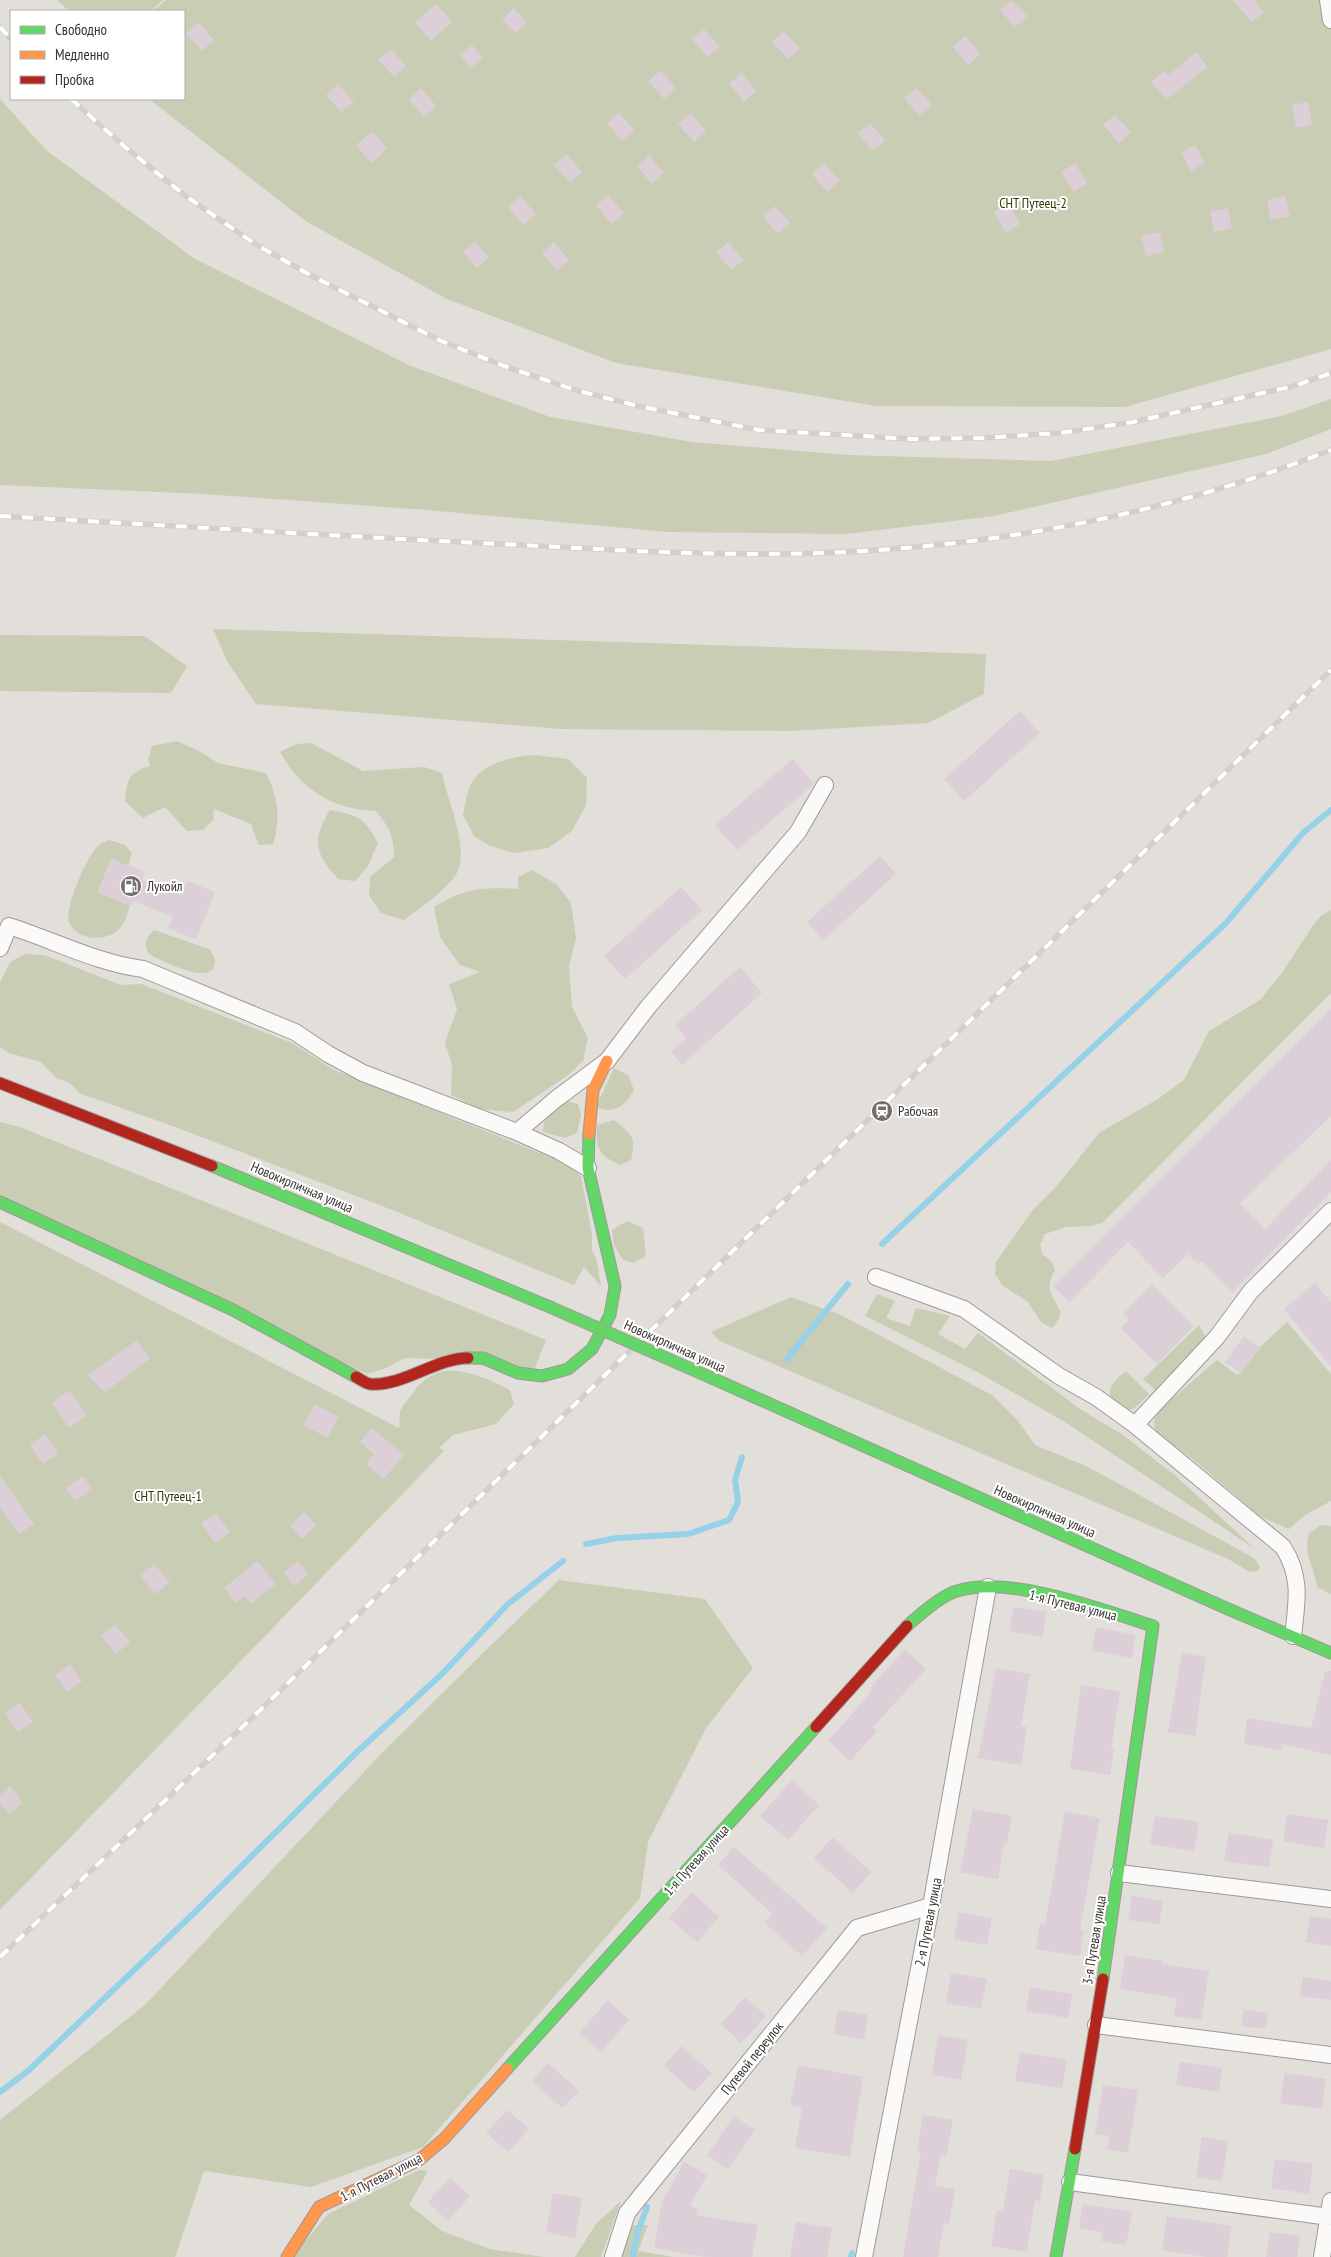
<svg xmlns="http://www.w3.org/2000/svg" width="1331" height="2257" font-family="'PT Sans Narrow',sans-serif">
	<rect width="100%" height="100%" fill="#e2deda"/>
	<path fill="#c8cdb3" d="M 57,0 L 163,0 L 151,11 L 69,11 Z
		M 166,0 L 1331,0 L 1331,349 L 1125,407 L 876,406 L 616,363 L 447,299 L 307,222 L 149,99 L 184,99 L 184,11 L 153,11 Z
		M 0,99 L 46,150 L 195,259 L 411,366 L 550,417 L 692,442 L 848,455 L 1051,461 L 1282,416 L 1331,399 L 1331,429 L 1266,454 L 994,516 L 846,534 L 669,532 L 427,510 L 205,494 L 0,485 Z
		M 213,629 L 986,654 L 984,694 L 928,723 L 790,731 L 562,729 L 256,704 L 227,661 Z
		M 0,635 L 144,636 L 187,666 L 171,693 L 0,691 Z
		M 177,741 L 197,750 L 218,763 L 266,773 C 278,796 281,819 273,844 L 259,845 L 251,824 L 214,809 L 213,820 L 203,830 L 187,831 L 165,807 L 143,818 L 125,801 C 128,779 127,773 150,766 L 148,759 L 152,746 Z
		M 311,743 L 363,771 L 424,767 L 442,773 C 447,800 467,841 459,868 C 455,884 418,910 404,920 L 381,913 L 369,895 L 370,877 L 394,857 C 394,836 389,827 376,811 C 331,809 302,790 280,752 L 297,744 Z
		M 534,755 L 568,759 L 587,778 L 586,805 L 572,831 L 548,848 L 514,853 L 490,846 L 474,836 L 463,815 C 465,805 467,793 471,784 C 480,764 514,756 534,755 Z
		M 330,810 C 359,816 364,817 378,843 L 368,866 L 355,881 L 338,879 C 315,853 311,841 330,810 Z
		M 109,840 L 125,845 L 132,853 L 128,866 L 111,859 L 98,892 L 130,906 C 127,914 125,924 118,930 C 105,942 77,941 69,922 C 64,909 86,859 96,848 C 99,844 104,842 109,840 Z
		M 532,870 L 556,884 L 571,903 L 576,938 L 569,965 L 572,1007 L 588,1038 L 583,1061 L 567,1076 L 513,1112 L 479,1109 L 451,1095 L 452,1065 L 445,1043 L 457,1009 L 449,984 L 480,972 L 460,965 L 440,937 L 434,907 C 466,888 481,887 518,889 L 518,877 Z
		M 1331,910 L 1331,993 L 1102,1223 L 1091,1226 L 1066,1227 L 1045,1234 L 1040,1244 L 1042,1254 L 1051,1261 L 1055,1270 C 1044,1289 1052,1294 1061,1313 L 1056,1324 L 1052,1328 L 1041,1322 L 1028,1302 L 1002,1285 L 995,1274 L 996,1262 L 1031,1212 L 1056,1187 L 1099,1133 L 1158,1099 L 1184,1080 L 1209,1031 L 1260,1000 L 1282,973 L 1314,924 L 1321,916 Z
		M 154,930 L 209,949 C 213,954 217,960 214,966 C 207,985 162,960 150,955 C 142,947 147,937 154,930 Z
		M 25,954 L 44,955 L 121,985 L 141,984 L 292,1043 L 334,1070 L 567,1164 L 581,1176 L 592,1234 L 592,1250 L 597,1261 L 601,1286 L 584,1267 L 574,1285 L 395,1211 L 178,1128 L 79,1093 L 70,1083 L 56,1078 L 41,1062 L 9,1053 L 0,1047 L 0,983 L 10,962 Z
		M 614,1068 L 628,1075 L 634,1090 C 625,1106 614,1115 596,1107 Z
		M 568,1101 L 578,1104 L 581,1115 L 577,1133 L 565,1138 L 543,1132 C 544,1113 551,1108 568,1101 Z
		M 614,1120 C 631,1134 637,1136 631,1160 L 620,1165 C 598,1155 596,1148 597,1125 Z
		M 0,1122 L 20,1127 L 546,1340 L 533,1372 L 436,1359 L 405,1358 L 386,1368 L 367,1374 L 0,1196 Z
		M 627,1221 L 643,1228 L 646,1256 L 634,1263 L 623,1260 L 614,1245 L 612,1230 Z
		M 0,1222 L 399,1428 C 400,1423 399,1417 400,1412 C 402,1406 409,1398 413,1393 C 439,1355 477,1374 510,1390 L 514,1404 L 496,1424 L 453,1435 L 439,1448 L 444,1451 L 0,1910 Z
		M 877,1294 L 895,1301 L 886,1318 L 910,1326 L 916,1308 L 950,1316 L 938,1334 L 965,1349 L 978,1333 L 1080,1409 L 1123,1435 L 1177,1477 L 1255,1549 L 1065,1422 L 979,1373 L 865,1316 Z
		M 791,1297 L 841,1315 L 992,1395 L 1018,1421 L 1035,1445 L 1088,1467 L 1254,1558 L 1260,1567 L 1257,1571 L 1250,1572 L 1228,1559 L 720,1341 L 711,1332 Z
		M 1287,1322 L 1331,1374 L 1331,1501 L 1305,1515 L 1289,1529 L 1261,1517 L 1195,1461 L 1160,1435 C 1151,1427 1154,1421 1158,1411 L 1217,1360 L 1237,1375 L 1241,1373 L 1260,1347 Z
		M 1199,1325 L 1205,1336 L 1204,1343 L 1155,1390 L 1143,1379 Z
		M 1126,1371 L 1149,1394 C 1144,1399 1139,1405 1134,1408 C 1123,1415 1108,1401 1110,1390 C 1112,1382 1120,1376 1126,1371 Z
		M 1321,1525 L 1331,1526 L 1331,1594 L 1317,1587 C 1314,1564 1303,1557 1309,1533 Z
		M 559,1580 L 705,1599 L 753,1668 L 706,1728 L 648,1842 L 640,1898 L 423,2147 L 311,2187 L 204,2171 L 175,2257 L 0,2257 L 0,2120 L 145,2005 L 381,1754 L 486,1650 Z
		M 419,2170 L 428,2171 L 409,2205 L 442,2231 L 490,2249 L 544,2257 L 292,2257 L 328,2214 Z
		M 621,2201 L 601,2257 L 575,2257 L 596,2224 Z
		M 631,2225 L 648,2225 L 638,2251 L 673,2257 L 620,2257 Z"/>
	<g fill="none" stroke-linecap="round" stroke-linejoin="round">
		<path stroke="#96d0e9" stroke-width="6" d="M 882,1244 L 1225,924 L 1304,832 L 1331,810
			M 787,1359 L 848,1284
			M 586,1544 L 617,1538 L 688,1534 L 729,1520 L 738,1502 L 735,1480 L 742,1457
			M 0,2092 L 28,2071 L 193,1914 L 358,1751 L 442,1674 L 508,1604 L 563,1561
			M 633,2255 L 637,2234 L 647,2207
			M 851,2257 L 852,2253"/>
	</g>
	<path fill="#dccfd7" d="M 1011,0 L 1028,17 L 1015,27 L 1000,10 Z
		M 1232,0 L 1254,0 L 1264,12 L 1252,22 Z
		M 436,4 L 452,22 L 431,41 L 415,22 Z
		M 514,8 L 527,23 L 515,33 L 502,19 Z
		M 199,23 L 214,40 L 202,51 L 186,33 Z
		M 704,29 L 720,47 L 707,57 L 692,39 Z
		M 784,31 L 800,49 L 788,59 L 772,42 Z
		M 965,36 L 981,54 L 968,65 L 953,47 Z
		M 472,45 L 483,57 L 471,68 L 460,55 Z
		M 391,49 L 406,66 L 394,77 L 378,59 Z
		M 1196,52 L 1208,67 L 1167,99 L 1151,82 L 1164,71 L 1168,76 Z
		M 661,70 L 676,88 L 664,99 L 648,81 Z
		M 741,73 L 757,91 L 744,102 L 729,84 Z
		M 338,84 L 354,102 L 341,112 L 326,95 Z
		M 421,88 L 436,106 L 424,117 L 409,99 Z
		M 917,88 L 932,105 L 920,116 L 904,98 Z
		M 1308,102 L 1312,125 L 1296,128 L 1292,105 Z
		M 619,112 L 634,130 L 622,141 L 607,123 Z
		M 691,113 L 706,131 L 694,142 L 678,124 Z
		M 1115,115 L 1131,133 L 1119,143 L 1103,125 Z
		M 870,123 L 885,141 L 873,151 L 857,133 Z
		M 372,131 L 387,149 L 371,163 L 356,145 Z
		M 1195,145 L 1205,163 L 1191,171 L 1181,153 Z
		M 567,154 L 582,172 L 570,183 L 554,165 Z
		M 649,155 L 664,173 L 652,184 L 637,166 Z
		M 824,163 L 840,181 L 827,192 L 812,174 Z
		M 1075,163 L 1087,183 L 1074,192 L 1061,172 Z
		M 608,195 L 624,213 L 612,224 L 596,206 Z
		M 520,196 L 536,214 L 523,225 L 508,207 Z
		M 1285,196 L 1290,216 L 1271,220 L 1267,200 Z
		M 1008,204 L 1020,224 L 1006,233 L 994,212 Z
		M 775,206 L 790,223 L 778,234 L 763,216 Z
		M 1228,208 L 1232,228 L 1214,232 L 1210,212 Z
		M 1160,232 L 1164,252 L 1146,256 L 1141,236 Z
		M 475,241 L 489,257 L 477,268 L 463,252 Z
		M 554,242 L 569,260 L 557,271 L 542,253 Z
		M 728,242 L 744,260 L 731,270 L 716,252 Z
		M 1020,711 L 1040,733 L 964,801 L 944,779 Z
		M 793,759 L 814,784 L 813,785 L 737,850 L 715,825 Z
		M 880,856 L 896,874 L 823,940 L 807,922 Z
		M 111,859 L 145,872 L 142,879 L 182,895 L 187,881 L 215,892 L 196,940 L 168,928 L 173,917 L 133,901 L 131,906 L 98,893 Z
		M 681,887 L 702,910 L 625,979 L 604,956 Z
		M 740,967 L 762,993 L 682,1065 L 671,1052 L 686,1038 L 675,1025 Z
		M 1331,1009 L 1331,1116 L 1240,1203 L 1265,1229 L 1331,1160 L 1331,1192 L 1233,1292 L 1202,1261 L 1198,1264 L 1188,1254 L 1163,1278 L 1128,1242 L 1069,1302 L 1053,1286 Z
		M 1315,1283 L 1331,1302 L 1331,1367 L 1284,1309 Z
		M 1152,1284 L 1194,1326 L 1157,1364 L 1121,1328 L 1129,1320 L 1123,1314 Z
		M 1244,1336 L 1260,1347 L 1241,1373 L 1225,1362 Z
		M 137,1340 L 150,1359 L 105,1392 L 88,1375 Z
		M 69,1390 L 87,1415 L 69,1428 L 52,1403 Z
		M 315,1404 L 339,1417 L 327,1438 L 304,1425 Z
		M 372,1428 L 404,1455 L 384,1479 L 366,1464 L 374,1454 L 360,1442 Z
		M 45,1434 L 58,1454 L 43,1464 L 30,1445 Z
		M 0,1476 L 34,1524 L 19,1534 L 0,1508 Z
		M 83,1476 L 92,1489 L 75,1501 L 66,1488 Z
		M 304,1512 L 316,1525 L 302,1539 L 290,1526 Z
		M 216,1513 L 230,1532 L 215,1543 L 201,1523 Z
		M 257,1561 L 276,1584 L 251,1604 L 244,1596 L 236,1603 L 224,1588 Z
		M 298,1561 L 309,1574 L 294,1586 L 283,1572 Z
		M 154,1564 L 170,1582 L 155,1594 L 140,1576 Z
		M 1014,1607 L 1047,1612 L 1042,1637 L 1009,1631 Z
		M 115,1624 L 130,1642 L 116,1654 L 101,1636 Z
		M 1096,1627 L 1135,1635 L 1132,1658 L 1092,1651 Z
		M 905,1649 L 926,1669 L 873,1727 L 877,1731 L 850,1761 L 828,1741 L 872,1691 L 870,1688 Z
		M 1182,1653 L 1206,1657 L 1195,1736 L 1168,1732 Z
		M 70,1664 L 82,1681 L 67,1692 L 55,1675 Z
		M 996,1668 L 1030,1674 L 1021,1726 L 1027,1727 L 1021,1765 L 978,1758 Z
		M 1325,1671 L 1331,1671 L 1331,1755 L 1282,1744 L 1281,1750 L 1244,1744 L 1247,1718 L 1311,1728 Z
		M 1081,1685 L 1120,1692 L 1111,1749 L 1114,1749 L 1110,1775 L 1070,1769 Z
		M 20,1703 L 33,1722 L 18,1732 L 5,1713 Z
		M 792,1780 L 819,1805 L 788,1840 L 760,1816 Z
		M 10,1786 L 23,1803 L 9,1814 L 0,1803 L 0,1795 Z
		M 973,1809 L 1012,1816 L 1007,1843 L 1004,1842 L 998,1879 L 960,1872 Z
		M 1065,1812 L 1100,1818 L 1080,1929 L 1084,1930 L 1080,1956 L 1036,1949 L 1040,1923 L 1045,1924 Z
		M 1287,1814 L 1328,1820 L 1324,1848 L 1283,1841 Z
		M 1155,1816 L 1199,1822 L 1194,1851 L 1150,1844 Z
		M 1229,1833 L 1273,1840 L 1269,1867 L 1224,1861 Z
		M 833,1837 L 871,1872 L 853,1893 L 814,1858 Z
		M 734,1847 L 827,1928 L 802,1956 L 765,1923 L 773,1914 L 718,1865 Z
		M 692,1892 L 719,1917 L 697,1942 L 669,1918 Z
		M 1132,1896 L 1163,1901 L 1159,1924 L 1128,1920 Z
		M 959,1912 L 992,1918 L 987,1945 L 954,1939 Z
		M 1310,1916 L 1331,1919 L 1331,1946 L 1306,1942 Z
		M 1125,1955 L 1163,1961 L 1162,1964 L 1209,1971 L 1201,2020 L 1174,2016 L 1177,1998 L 1120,1989 Z
		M 951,1973 L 987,1979 L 981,2009 L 946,2003 Z
		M 1303,1977 L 1331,1981 L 1331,2000 L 1300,1996 Z
		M 1030,1987 L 1072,1994 L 1068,2018 L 1026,2011 Z
		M 745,1997 L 766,2016 L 741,2043 L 721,2024 Z
		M 608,2000 L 629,2020 L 601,2052 L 579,2033 Z
		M 1244,2009 L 1268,2013 L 1265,2029 L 1241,2026 Z
		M 838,2010 L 868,2015 L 864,2040 L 834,2034 Z
		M 938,2035 L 968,2040 L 961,2080 L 932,2075 Z
		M 681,2046 L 712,2073 L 694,2092 L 664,2066 Z
		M 1020,2052 L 1067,2060 L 1062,2088 L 1015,2081 Z
		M 1180,2062 L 1222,2068 L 1219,2092 L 1176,2085 Z
		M 548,2063 L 579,2091 L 562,2108 L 532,2081 Z
		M 798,2065 L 863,2077 L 850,2157 L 795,2148 L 802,2107 L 790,2105 Z
		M 1285,2073 L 1326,2079 L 1322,2109 L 1280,2103 Z
		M 1103,2085 L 1138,2090 L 1128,2153 L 1107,2150 L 1110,2136 L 1095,2134 Z
		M 507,2110 L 529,2129 L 508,2152 L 486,2133 Z
		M 923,2115 L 953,2120 L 946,2156 L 941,2155 L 935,2186 L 955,2189 L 949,2224 L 944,2223 L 938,2257 L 903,2257 L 921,2151 L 917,2151 Z
		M 734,2116 L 755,2130 L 728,2169 L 707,2155 Z
		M 1202,2137 L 1228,2141 L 1222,2181 L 1196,2177 Z
		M 1275,2159 L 1313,2164 L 1309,2194 L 1271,2188 Z
		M 684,2162 L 707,2175 L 690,2206 L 698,2208 L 696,2215 L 758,2225 L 752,2257 L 706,2257 L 654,2248 L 662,2202 Z
		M 1010,2169 L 1044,2175 L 1040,2201 L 1035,2200 L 1027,2252 L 991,2246 L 997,2210 L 1003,2211 Z
		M 450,2178 L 470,2196 L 448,2221 L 428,2202 Z
		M 553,2193 L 582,2198 L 575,2238 L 546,2232 Z
		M 1083,2204 L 1132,2212 L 1126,2245 L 1101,2241 L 1102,2232 L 1079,2228 Z
		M 1167,2216 L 1231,2226 L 1227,2257 L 1206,2257 L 1162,2250 Z
		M 796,2222 L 832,2228 L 827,2257 L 790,2257 Z
		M 1270,2232 L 1300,2236 L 1297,2257 L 1266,2257 Z"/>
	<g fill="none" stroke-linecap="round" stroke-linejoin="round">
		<g stroke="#9d9a97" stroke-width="18">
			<path id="street" d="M 1328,0 L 1331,20
				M 0,948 L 9,926 C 53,940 97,963 143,969 L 295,1032 L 328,1054 L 363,1073 L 517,1132 L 559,1151 L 588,1168
				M 517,1132 L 556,1099 L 607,1061 L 648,1007 L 798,832 L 825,785
				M 876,1277 L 964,1309 L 1059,1376 L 1096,1397 L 1135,1425 L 1283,1547 C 1302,1577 1297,1601 1293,1636
				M 1135,1425 L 1217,1337 L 1251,1291 L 1331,1211
				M 1119,1873 L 1331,1899
				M 1096,2025 L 1331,2055
				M 1070,2182 L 1329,2217
				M 613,2257 L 627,2213 L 857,1928 L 931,1906
				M 864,2257 L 931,1906 L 988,1587
				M 1322,2257 L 1331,2201"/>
		</g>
		<g stroke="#9d9a97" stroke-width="13">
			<path id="fast" d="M 212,1166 L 550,1307
				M 0,1202 L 233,1310 L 356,1377
				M 468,1358 L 483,1358 L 518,1373 L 542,1376 L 568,1369 L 592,1349 L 610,1315 L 615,1286 L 588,1168 L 589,1134
				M 723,1383 L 1228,1609 L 1331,1653
				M 907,1626 C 918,1616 942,1595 957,1591 C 1011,1575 1100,1609 1153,1626 L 1103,1979
				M 507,2069 L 816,1727
				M 1056,2257 L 1075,2149"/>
		</g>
		<g stroke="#9d9a97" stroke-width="13">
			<path id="slow" d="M 589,1134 L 593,1090 L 607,1061
				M 287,2257 L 319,2207 L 419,2160 L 444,2139 L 507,2069"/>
		</g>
		<g stroke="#9d9a97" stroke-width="13">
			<path id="jam" d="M 0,1083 L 212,1166
				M 356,1377 C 360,1379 365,1383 370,1384 C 402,1387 436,1358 468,1358
				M 816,1727 L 907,1626
				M 1075,2149 L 1103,1979"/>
		</g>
		<use href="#street" stroke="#fbfaf9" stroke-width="16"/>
		<use href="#fast" stroke="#63d668" stroke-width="11"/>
		<use href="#slow" stroke="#ff974d" stroke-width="11"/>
		<use href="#jam" stroke="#b3261e" stroke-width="11"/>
		<g stroke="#d2d0cf" stroke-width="5.5">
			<path id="rail" d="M 0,27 L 11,39
				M 71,99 L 125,147 L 187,197 L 255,244 L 312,276 L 441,341 L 504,366 L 575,390 L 638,406 L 759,430 L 913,439 L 983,438 L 1060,433 L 1133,422 L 1294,386 L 1331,373
				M 0,516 C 160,525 319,535 479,543 C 591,548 704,557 817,553 C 991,548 1169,514 1331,450
				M 0,1957 L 253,1717 L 1331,670"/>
		</g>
		<use href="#rail" stroke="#fff" stroke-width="4" stroke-dasharray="11" stroke-linecap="butt"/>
		<g stroke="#a79f96" stroke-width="13" stroke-linecap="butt">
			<path id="fast-bridge" d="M 550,1307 L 723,1383"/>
		</g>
		<use href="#fast-bridge" stroke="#63d668" stroke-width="11"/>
	</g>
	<defs>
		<g id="fuel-disc" transform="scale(1.125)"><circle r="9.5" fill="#726f6c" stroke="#fff"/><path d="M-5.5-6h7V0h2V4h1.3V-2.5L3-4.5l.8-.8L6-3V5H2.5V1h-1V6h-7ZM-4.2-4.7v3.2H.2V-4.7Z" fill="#fff"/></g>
		<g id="station-disc" transform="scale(1.125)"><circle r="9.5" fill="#726f6c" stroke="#fff"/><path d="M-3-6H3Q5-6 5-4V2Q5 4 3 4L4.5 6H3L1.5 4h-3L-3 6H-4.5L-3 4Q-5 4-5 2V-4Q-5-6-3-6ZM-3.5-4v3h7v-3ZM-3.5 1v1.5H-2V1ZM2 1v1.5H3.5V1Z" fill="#fff"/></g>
	</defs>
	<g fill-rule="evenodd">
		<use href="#fuel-disc" x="131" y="886"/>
		<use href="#station-disc" x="882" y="1111"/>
	</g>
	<g text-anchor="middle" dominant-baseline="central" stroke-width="4" stroke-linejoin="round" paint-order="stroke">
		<g font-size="14" fill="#313b03" stroke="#fff">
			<text x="1033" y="203">СНТ Путеец-2</text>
			<text x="168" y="1496">СНТ Путеец-1</text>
		</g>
		<g font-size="14" fill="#363331" stroke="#fff" text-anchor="start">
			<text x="147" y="886">Лукойл</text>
			<text x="898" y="1111">Рабочая</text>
		</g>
		<g font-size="14" fill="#363331" stroke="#fff">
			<text transform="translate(302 1187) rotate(23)">Новокирпичная улица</text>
			<text transform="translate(675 1346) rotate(24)">Новокирпичная улица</text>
			<text transform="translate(1045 1511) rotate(24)">Новокирпичная улица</text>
			<text transform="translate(1073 1605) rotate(14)">1-я Путевая улица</text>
			<text transform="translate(696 1860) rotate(-48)">1-я Путевая улица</text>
			<text transform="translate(928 1922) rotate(-79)">2-я Путевая улица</text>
			<text transform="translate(1094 1940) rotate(-81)">3-я Путевая улица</text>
			<text transform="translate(752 2058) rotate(-51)">Путевой переулок</text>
			<text transform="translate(381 2177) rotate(-27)">1-я Путевая улица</text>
		</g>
	</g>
	<rect x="10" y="10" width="175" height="90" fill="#ffffff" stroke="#afadad"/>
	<rect x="20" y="26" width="25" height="8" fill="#63d668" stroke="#afadad"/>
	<text x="55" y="35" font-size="15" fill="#363331">Свободно</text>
	<rect x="20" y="51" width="25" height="8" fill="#ff974d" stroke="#afadad"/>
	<text x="55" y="60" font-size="15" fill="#363331">Медленно</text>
	<rect x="20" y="76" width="25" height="8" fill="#b3261e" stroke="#afadad"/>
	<text x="55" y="85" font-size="15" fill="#363331">Пробка</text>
</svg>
